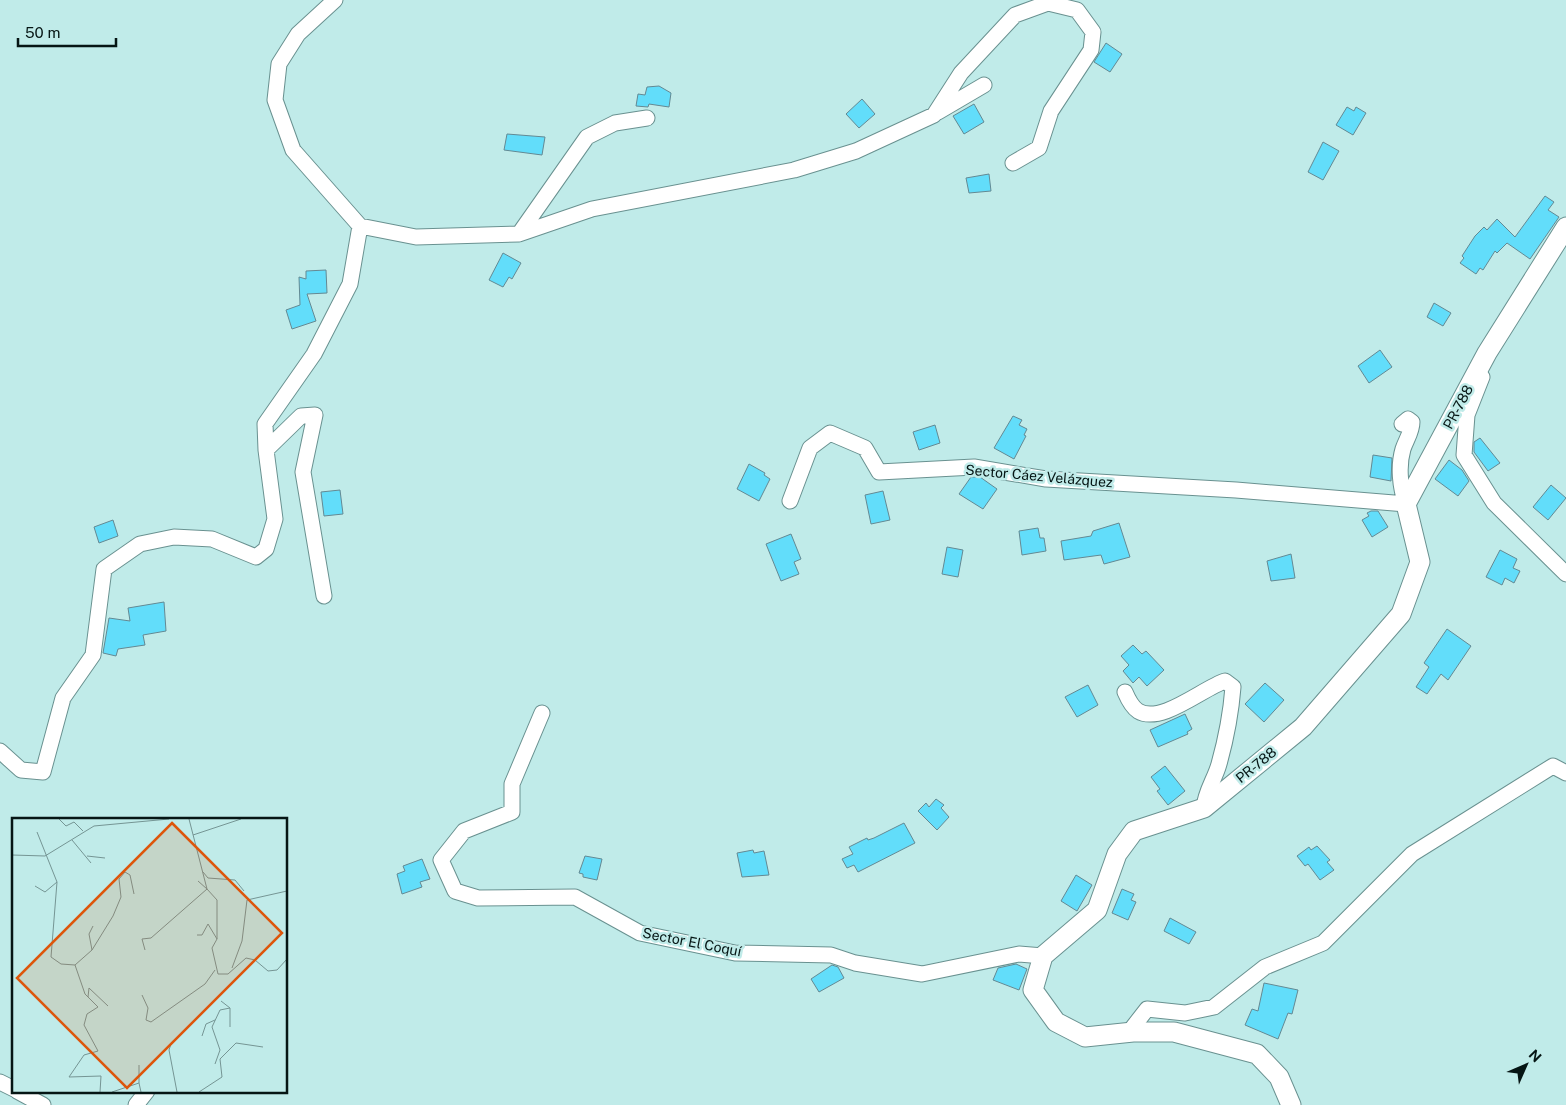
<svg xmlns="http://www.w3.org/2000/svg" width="1566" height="1105" font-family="'Public Sans',sans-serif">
	<rect width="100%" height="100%" fill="#c0ebe9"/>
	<path fill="#62ddfa" stroke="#638993" d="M 1106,43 L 1122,54 L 1110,72 L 1094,62 Z
		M 659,86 L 671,93 L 669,107 L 649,104 L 648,107 L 636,106 L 638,94 L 645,95 L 647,87 Z
		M 862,99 L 875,114 L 859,128 L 846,114 Z
		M 974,104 L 984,122 L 964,134 L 953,116 Z
		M 1347,107 L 1354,111 L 1356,107 L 1366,113 L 1353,135 L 1336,125 Z
		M 507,134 L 545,137 L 542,155 L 504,150 Z
		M 1323,142 L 1339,151 L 1323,180 L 1308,172 Z
		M 989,174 L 991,191 L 969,193 L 966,178 Z
		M 1545,196 L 1554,202 L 1548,210 L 1559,217 L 1530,259 L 1507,243 L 1497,253 L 1495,251 L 1483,270 L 1480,268 L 1476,274 L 1460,263 L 1464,258 L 1462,256 L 1475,236 L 1484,227 L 1487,230 L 1497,219 L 1515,237 Z
		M 503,253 L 521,263 L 512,279 L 509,277 L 503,287 L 489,280 Z
		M 326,270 L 327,293 L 307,294 L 316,321 L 292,329 L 286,310 L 300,305 L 299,277 L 306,279 L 306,271 Z
		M 1434,303 L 1451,313 L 1443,326 L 1427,317 Z
		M 1380,350 L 1392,367 L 1369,383 L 1358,366 Z
		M 1013,416 L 1022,420 L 1019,425 L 1027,429 L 1024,435 L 1026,436 L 1014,459 L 994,448 Z
		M 935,425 L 940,443 L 919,450 L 913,432 Z
		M 1480,438 L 1500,463 L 1488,471 L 1474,452 L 1474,442 Z
		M 1373,455 L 1392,458 L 1391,481 L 1370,477 Z
		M 1449,460 L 1462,470 L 1469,481 L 1458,496 L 1435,479 Z
		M 749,464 L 765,473 L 764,475 L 770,479 L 759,501 L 737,489 Z
		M 971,477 L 980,477 L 997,489 L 983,509 L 959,494 Z
		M 1551,485 L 1566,498 L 1548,520 L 1533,507 Z
		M 340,490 L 343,514 L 324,516 L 321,492 Z
		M 883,491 L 890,520 L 871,524 L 865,495 Z
		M 1371,511 L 1378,511 L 1388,527 L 1372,537 L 1362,520 L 1369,516 L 1367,513 Z
		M 113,520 L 118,536 L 99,543 L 94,527 Z
		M 1119,523 L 1130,557 L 1104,564 L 1101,555 L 1064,560 L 1061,541 L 1091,536 L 1093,531 Z
		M 1038,528 L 1040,538 L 1044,538 L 1046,551 L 1022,555 L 1019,531 Z
		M 791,534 L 801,559 L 794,562 L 799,574 L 781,581 L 766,544 Z
		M 947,547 L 963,550 L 958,577 L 942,574 Z
		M 1500,550 L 1517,559 L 1513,568 L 1520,571 L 1514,583 L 1505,578 L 1502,585 L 1486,577 Z
		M 1291,554 L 1295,578 L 1271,581 L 1267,561 Z
		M 164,602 L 166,631 L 143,635 L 145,645 L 118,649 L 116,656 L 103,653 L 109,618 L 130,621 L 128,608 Z
		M 1447,629 L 1471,646 L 1448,680 L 1441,674 L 1427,694 L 1416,687 L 1429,667 L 1424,663 Z
		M 1133,645 L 1142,654 L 1146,651 L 1164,670 L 1147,686 L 1139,677 L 1133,683 L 1123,671 L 1129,665 L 1121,656 Z
		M 1265,683 L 1284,700 L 1264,722 L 1245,704 Z
		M 1088,685 L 1098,705 L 1077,717 L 1065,697 Z
		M 1185,714 L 1192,729 L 1187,732 L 1188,734 L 1158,747 L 1150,730 Z
		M 1165,766 L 1185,791 L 1168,805 L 1157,791 L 1160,789 L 1151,777 Z
		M 936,799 L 944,805 L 941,808 L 949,817 L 937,830 L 918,811 L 926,803 L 929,807 Z
		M 904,823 L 915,843 L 858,872 L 854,865 L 847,868 L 842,859 L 853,854 L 849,847 L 867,838 L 868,840 L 874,838 Z
		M 1317,846 L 1330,860 L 1327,862 L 1334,870 L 1320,880 L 1308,864 L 1305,866 L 1297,856 L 1309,847 L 1311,850 Z
		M 753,850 L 754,853 L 764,851 L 769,875 L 742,877 L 737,853 Z
		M 585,856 L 602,859 L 597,880 L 583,877 L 583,874 L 579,873 Z
		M 422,859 L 430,879 L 420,882 L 422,887 L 402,894 L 397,874 L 405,871 L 403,866 Z
		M 1076,875 L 1092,885 L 1077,911 L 1061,901 Z
		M 1122,889 L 1134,894 L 1131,900 L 1136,902 L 1128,920 L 1112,913 Z
		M 1170,918 L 1196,932 L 1189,944 L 1164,931 Z
		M 1016,964 L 1027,969 L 1019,990 L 993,980 L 998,968 Z
		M 832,965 L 838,967 L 844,978 L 819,992 L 811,979 Z
		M 1264,983 L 1298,990 L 1292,1014 L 1288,1013 L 1278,1039 L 1245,1025 L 1252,1009 L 1258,1011 Z"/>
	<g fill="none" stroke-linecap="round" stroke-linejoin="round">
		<g stroke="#699190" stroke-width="17">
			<path id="minor" d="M 938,112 L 984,85
				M 360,226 L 416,237 L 519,234 L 592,209 L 794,170 L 856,151 L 934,115 L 961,73 L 1015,15 L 1048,3 L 1077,10 L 1093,32 L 1091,50 L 1051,111 L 1039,148 L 1013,163
				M 519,234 L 587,137 L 615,123 L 647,118
				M 1482,377 L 1467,415 L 1464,455 L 1494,503 L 1566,574
				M 266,450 L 301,416 L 315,415 L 303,472 L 324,596
				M 790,501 L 810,448 L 830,433 L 865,448 L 879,472 L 974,467 L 1046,479 L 1236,490 L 1406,504 C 1400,487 1398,466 1403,449 C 1406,440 1412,432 1412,422 L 1408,419 L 1402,424
				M 1125,692 C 1128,699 1132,707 1138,711 C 1161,725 1203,688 1225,681 L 1233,687 C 1231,713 1226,739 1219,764 C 1215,779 1205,792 1204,808
				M 542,713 L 512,784 L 512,812 L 464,831 L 441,860 L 455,891 L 478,898 L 575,897 L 640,933 L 735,953 L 831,955 L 855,963 L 922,974 L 1019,954 L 1043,956
				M 0,751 L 21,770 L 43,772 L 63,698 L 93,655 L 104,569 L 140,544 L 174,537 L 212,539 L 256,557 L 266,549 L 275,519 L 266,450 L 265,424 L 314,354 L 350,284 L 360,226 L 293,150 L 275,100 L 279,64 L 298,34 L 335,0
				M 1133,1032 L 1133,1027 L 1147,1009 L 1185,1013 L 1214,1007 L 1265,967 L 1323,943 L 1412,854 L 1553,766 L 1566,773
				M 0,1082 L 14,1089
				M 17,1091 L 43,1105
				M 136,1105 L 147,1091"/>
		</g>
		<g stroke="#699190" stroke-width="21">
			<path id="tertiary" d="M 1291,1105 L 1279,1077 L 1257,1054 L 1174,1032 L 1133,1032 L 1085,1037 L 1056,1022 L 1033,990 L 1043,956 L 1097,910 L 1117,854 L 1134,831 L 1204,808 L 1303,727 L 1401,614 L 1420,562 L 1406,504 L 1487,353 L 1566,227"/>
		</g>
		<use href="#minor" stroke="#fff" stroke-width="15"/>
		<use href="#tertiary" stroke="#fff" stroke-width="19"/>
	</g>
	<g text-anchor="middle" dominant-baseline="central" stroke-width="5" stroke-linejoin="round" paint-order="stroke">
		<g font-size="14" fill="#051514" stroke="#c0ebe9">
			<text transform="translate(1458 407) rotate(-62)">PR-788</text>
			<text transform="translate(1039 476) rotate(5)">Sector Cáez Velázquez</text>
			<text transform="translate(1256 765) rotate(-39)">PR-788</text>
			<text transform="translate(692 942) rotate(11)">Sector El Coquí</text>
		</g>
	</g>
	<g transform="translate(12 818)">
		<rect width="275" height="275" fill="#c0ebe9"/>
		<path fill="none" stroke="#759594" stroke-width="1" d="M 47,1 L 54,8 L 62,4 L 71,13M 177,1 L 195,71 L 205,82 L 205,121 L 200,130 L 206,156 L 216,156 L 234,140 L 243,142 L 256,153 L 265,152 L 275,141M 25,14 L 45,64 L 39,139 L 49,146 L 63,147 L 73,176 L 86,189 L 75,196 L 72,207 L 86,233 L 72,237 L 57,259 L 89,258 L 88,274M 181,17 L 229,1M 60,22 L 79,45M 0,37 L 33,38 L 82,8 L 157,1M 75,38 L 93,40M 0,39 L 0,70M 191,54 L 196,60 L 223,62 L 232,73M 23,68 L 33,74 L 45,64M 185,117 L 190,117 L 196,106 L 205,121M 80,132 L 77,116 L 81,108M 133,132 L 130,121 L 139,120 L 195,71 L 186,63M 63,147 L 80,132 L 101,98 L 109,79 L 107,61 L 113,54 L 118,57 L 122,76M 220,150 L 230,123 L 235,82 L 275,73M 130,177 L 136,190 L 134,202 L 139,204 L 193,166 L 203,152M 76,179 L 77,170 L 96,188M 209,183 L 218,190 L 218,209M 190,218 L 194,206 L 203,202M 159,226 L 157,232 L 165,274M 203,246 L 208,232 L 200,209 L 208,192 L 218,190M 127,265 L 127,247M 100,274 L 127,265 L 129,274M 187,274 L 210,259 L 208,241 L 224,225 L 251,229"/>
		<path fill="#dd560c" fill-opacity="0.15" stroke="#dd560c" stroke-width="2.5" d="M 160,5 L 270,115 L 115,270 L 5,160 Z"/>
		<rect width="275" height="275" fill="none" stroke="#051514" stroke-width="2.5"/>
	</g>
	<g transform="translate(1526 1065) rotate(45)" stroke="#c0ebe9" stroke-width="4" paint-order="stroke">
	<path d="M0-4L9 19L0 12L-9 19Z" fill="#051514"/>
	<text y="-8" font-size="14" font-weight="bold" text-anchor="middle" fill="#051514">N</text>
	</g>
	<path d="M18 38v8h98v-8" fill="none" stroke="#051514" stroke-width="2.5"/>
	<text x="25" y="38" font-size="15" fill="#051514" stroke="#c0ebe9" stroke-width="4" paint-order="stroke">50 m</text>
</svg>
